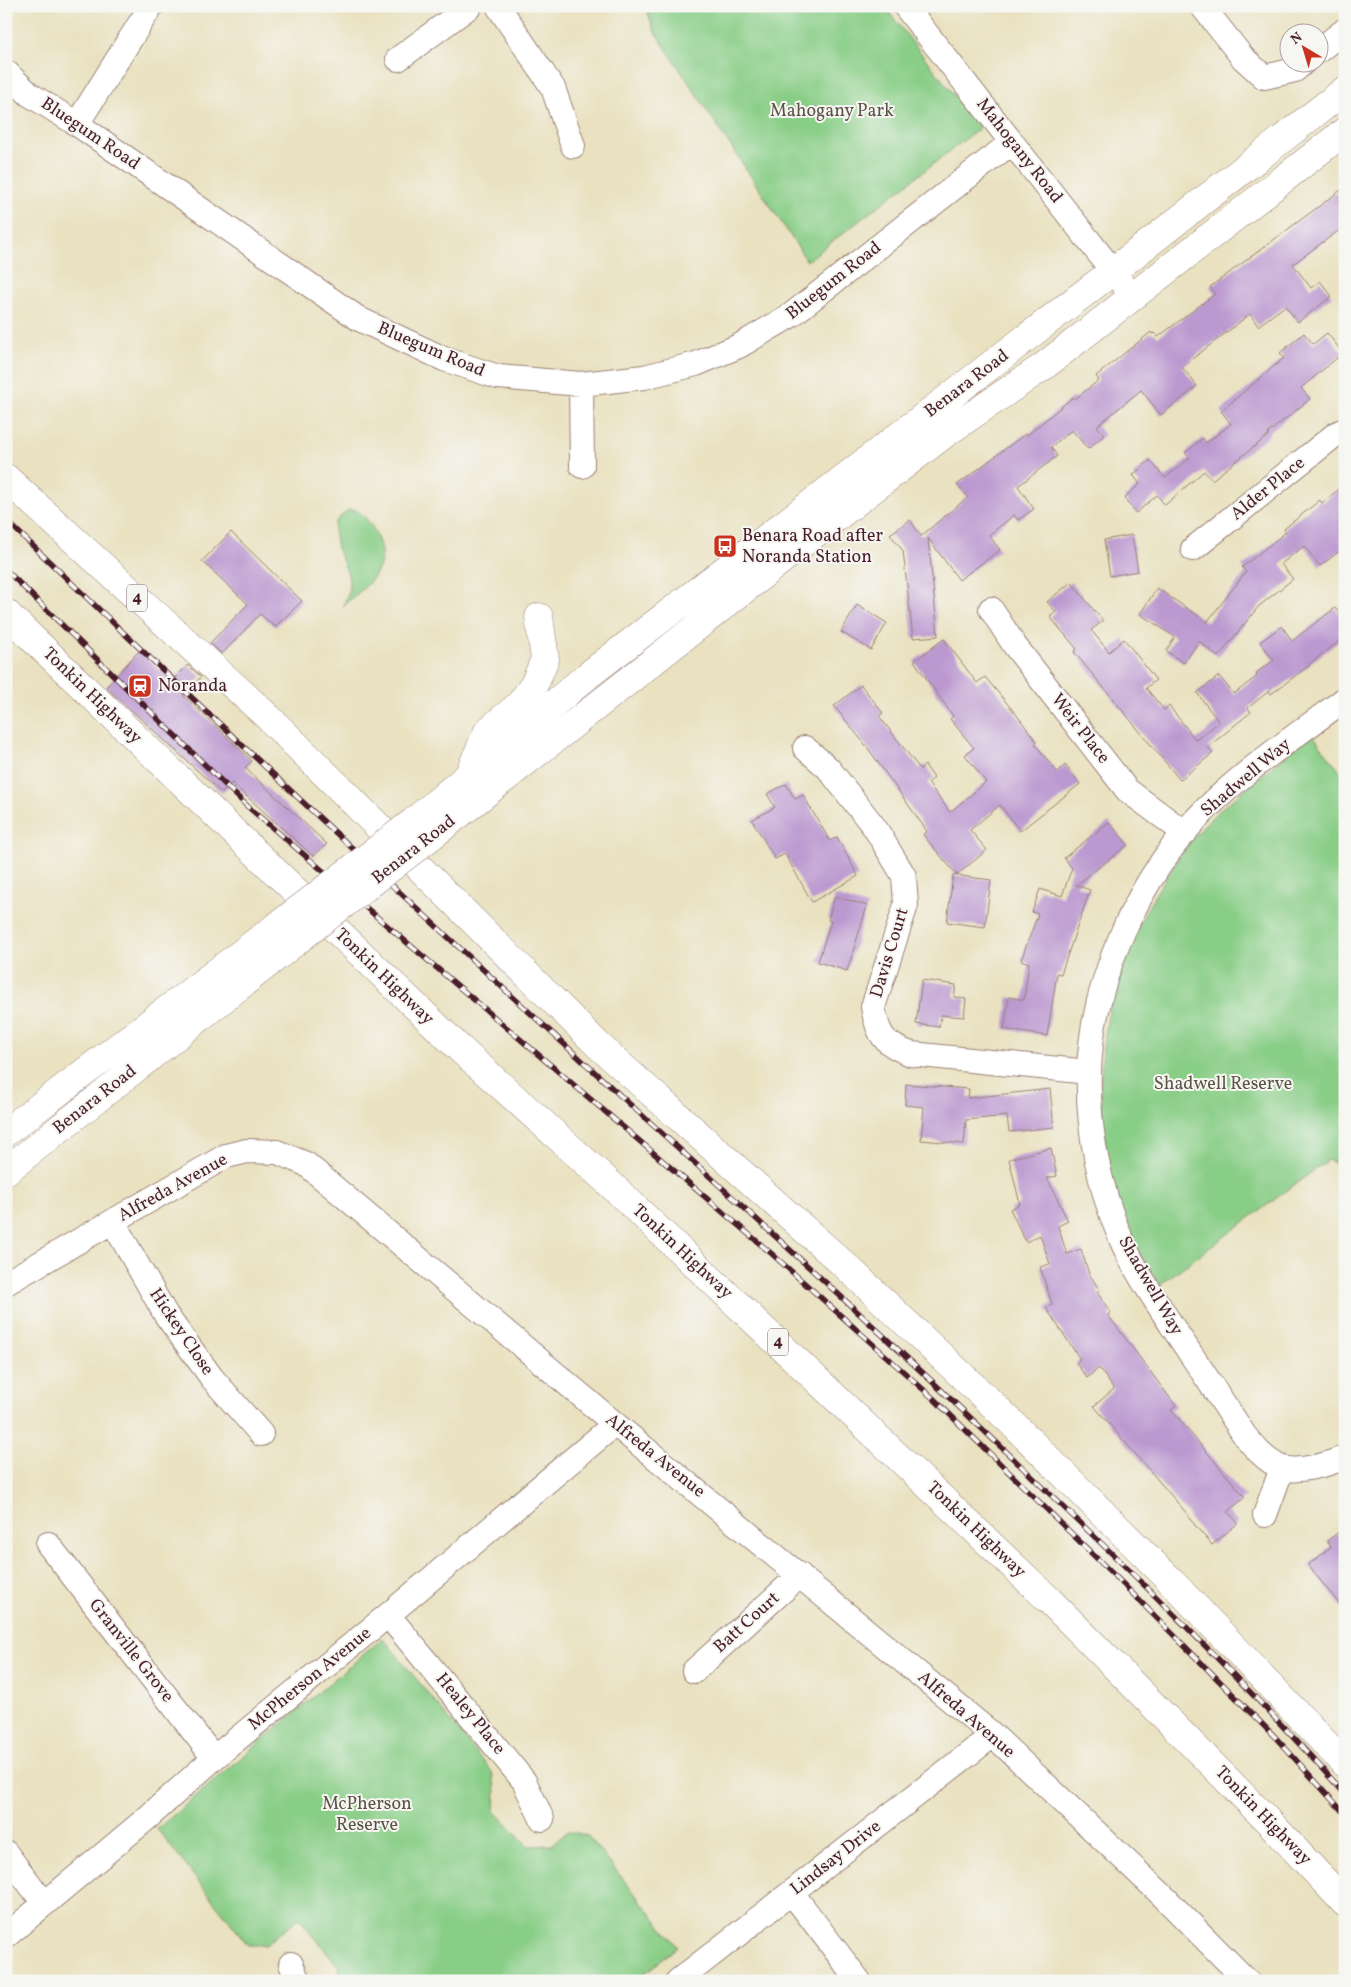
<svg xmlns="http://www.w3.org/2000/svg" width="1351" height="1987" font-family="Vollkorn,serif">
	<rect width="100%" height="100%" fill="#f6f6f2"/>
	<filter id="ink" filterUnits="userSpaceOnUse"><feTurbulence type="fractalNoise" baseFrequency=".02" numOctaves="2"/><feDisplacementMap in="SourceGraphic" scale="10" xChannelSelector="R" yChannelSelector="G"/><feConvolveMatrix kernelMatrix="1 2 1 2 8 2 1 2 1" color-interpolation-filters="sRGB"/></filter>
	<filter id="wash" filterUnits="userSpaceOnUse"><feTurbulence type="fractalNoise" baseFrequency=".0096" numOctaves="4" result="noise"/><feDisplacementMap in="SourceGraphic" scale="20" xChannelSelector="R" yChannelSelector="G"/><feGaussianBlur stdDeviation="1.12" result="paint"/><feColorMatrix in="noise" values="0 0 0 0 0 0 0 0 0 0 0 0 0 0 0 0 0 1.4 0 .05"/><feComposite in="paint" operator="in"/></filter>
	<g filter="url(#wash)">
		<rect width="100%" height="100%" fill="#e9e1bf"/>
		<path fill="#89ce87" stroke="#6a7659" d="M 645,6 L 884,6 L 980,128 L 807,261 L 655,32 Z
			M 348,510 L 356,510 C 367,517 372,526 377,537 C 392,571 365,586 343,606 L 349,592 L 349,583 L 348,574 L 337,548 L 334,529 L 335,522 Z
			M 1312,734 L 1345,778 L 1345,1168 L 1328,1160 L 1159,1285 C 1150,1269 1138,1253 1131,1236 C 1084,1122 1092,1001 1155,895 C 1172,867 1190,839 1213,816 C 1223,806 1235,798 1245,789 C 1267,771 1290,752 1312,734 Z
			M 383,1638 L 492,1772 L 496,1791 L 495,1811 L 528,1846 L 552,1845 L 568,1831 L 588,1836 L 678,1947 L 635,1981 L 338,1981 L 339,1967 L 299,1918 L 265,1945 L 248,1945 L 157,1829 Z"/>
		<g id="blocks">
			<path fill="#bb99d0" d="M 1345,187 L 1345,226 L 1293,264 L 1311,288 L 1320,281 L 1332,296 L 1298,322 L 1285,306 L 1258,326 L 1250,314 L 1182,367 L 1197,386 L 1161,415 L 1141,390 L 1097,426 L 1104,435 L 1088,449 L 1072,430 L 1051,447 L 1057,456 L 1018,486 L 1034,509 L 1018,520 L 1014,515 L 989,535 L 1000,550 L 959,580 L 928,538 L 938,636 L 913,638 L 903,551 L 890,534 L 910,520 L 921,536 L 968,497 L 957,485 L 1025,434 L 1026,436 L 1073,397 L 1075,399 L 1099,380 L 1096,376 L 1151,332 L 1152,334 L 1154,333 L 1158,337 L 1215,294 L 1210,287 Z
				M 1304,333 L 1313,344 L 1327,333 L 1343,353 L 1301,388 L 1310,399 L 1268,433 L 1269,435 L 1212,480 L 1204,471 L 1165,505 L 1157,495 L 1136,513 L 1124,498 L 1140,484 L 1133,475 L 1150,460 L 1165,478 L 1190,458 L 1185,453 L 1203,438 L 1206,443 L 1231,424 L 1221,411 L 1284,358 L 1280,353 Z
				M 1345,484 L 1345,547 L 1320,566 L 1304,546 L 1281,564 L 1293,579 L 1259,606 L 1218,657 L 1199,641 L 1184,663 L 1166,651 L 1175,637 L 1140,614 L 1157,588 L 1207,622 L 1246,572 L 1242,567 L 1286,532 L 1284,529 L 1320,500 L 1322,503 Z
				M 231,532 L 302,601 L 275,627 L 260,614 L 222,654 L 210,643 L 248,604 L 202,561 Z
				M 1132,535 L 1138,571 L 1110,576 L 1104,540 Z
				M 1071,582 L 1103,621 L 1091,630 L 1109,652 L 1124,639 L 1156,680 L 1146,688 L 1164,710 L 1169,706 L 1196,740 L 1219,722 L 1197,693 L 1219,676 L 1234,694 L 1257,676 L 1256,673 L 1274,660 L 1260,642 L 1282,626 L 1292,641 L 1335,608 L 1345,621 L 1345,637 L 1309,664 L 1310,665 L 1271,694 L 1269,691 L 1248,708 L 1251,712 L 1208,747 L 1213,753 L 1180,780 L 1074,652 L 1077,649 L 1050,617 L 1056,612 L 1047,602 Z
				M 857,605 L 887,623 L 871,650 L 841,632 Z
				M 944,639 L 977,683 L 985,677 L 1016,714 L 1037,742 L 1035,744 L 1057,772 L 1065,765 L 1080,784 L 1020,831 L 1000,805 L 970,830 L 987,850 L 957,875 L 923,835 L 927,831 L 867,747 L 834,706 L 861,685 L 883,713 L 879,716 L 920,769 L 925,765 L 934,778 L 928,783 L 950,812 L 986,782 L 965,755 L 974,748 L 950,719 L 953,716 L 914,661 Z
				M 139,651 L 172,681 L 188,665 L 201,677 L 183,695 L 252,761 L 245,768 L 327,844 L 313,856 L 232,783 L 222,793 L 106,687 Z
				M 786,784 L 795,799 L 803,795 L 830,841 L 837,837 L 858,876 L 812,902 L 785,854 L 775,859 L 752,820 L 775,807 L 767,794 Z
				M 1109,822 L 1128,845 L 1076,885 L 1090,890 L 1061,974 L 1057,973 L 1047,1036 L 1004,1029 L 1009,997 L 1024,1000 L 1029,963 L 1021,960 L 1038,914 L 1032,912 L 1040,889 L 1062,896 L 1072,868 L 1064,858 Z
				M 953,875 L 991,880 L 985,927 L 947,922 Z
				M 835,896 L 867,906 L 847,971 L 818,962 L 831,921 L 828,920 Z
				M 922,980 L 956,985 L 954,997 L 966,999 L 964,1017 L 941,1015 L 939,1027 L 916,1024 Z
				M 906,1084 L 969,1089 L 968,1098 L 1050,1089 L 1054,1127 L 1009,1132 L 1007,1116 L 966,1120 L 964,1144 L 921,1140 L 924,1107 L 905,1105 Z
				M 1051,1148 L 1057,1176 L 1047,1178 L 1068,1221 L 1058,1226 L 1067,1254 L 1081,1249 L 1089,1274 L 1100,1290 L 1097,1292 L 1111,1313 L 1108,1315 L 1176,1406 L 1171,1410 L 1245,1497 L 1228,1512 L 1238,1523 L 1212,1545 L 1188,1517 L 1189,1516 L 1094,1406 L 1114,1389 L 1099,1368 L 1087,1378 L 1076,1363 L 1080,1359 L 1046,1308 L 1052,1304 L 1040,1267 L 1050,1264 L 1040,1235 L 1026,1242 L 1010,1209 L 1020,1204 L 1009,1159 Z
				M 1345,1527 L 1345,1611 L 1308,1565 L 1331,1547 L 1327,1541 Z"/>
		</g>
	</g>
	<g filter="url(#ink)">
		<use href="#blocks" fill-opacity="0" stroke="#9a8075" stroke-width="1"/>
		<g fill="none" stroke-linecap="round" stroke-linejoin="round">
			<g stroke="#9a8075" stroke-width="26">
				<path id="minor" d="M 498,6 L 553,88 L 573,146
					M 905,6 L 1133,297
					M 1202,6 L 1243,58 L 1264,77 L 1295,70 L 1304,62
					M 1318,51 L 1345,30
					M 398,59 L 470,6
					M 6,72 L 29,94 L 77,124 L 359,319 L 444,359 L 498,377 L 581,384 L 644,377 L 696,364 L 739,346 L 790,316 L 1012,142
					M 77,124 L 151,6
					M 581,384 L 582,466
					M 1193,549 L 1336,434 L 1345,430
					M 991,609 L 1015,646 L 1127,790 L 1185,833
					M 1345,699 C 1297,735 1246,769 1204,811 C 1139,876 1092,980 1089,1071 C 1087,1127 1099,1188 1121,1239 C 1134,1269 1154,1298 1172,1326 C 1196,1362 1221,1399 1245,1436 C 1255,1448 1265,1460 1280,1467 C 1296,1474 1330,1464 1345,1457
					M 805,748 L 828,768 L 875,828 L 904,876 L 906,905 L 873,1007 C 878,1036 884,1044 911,1054 L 1089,1072
					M 113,1222 L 166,1315 L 212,1378 L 261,1434
					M 6,1283 L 226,1156 L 247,1151 L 277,1152 L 306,1164 L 615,1424 L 993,1735 L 1162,1895 L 1247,1981
					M 1265,1515 L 1282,1468
					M 48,1544 L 214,1758
					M 388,1615 L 524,1781 L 542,1819
					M 694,1671 L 800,1575
					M 6,1853 L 44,1903
					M 792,1893 L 859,1981
					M 6,1936 L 146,1819 L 214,1758 L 388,1615 L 615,1424
					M 291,1964 L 298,1981
					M 678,1981 L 993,1735"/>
			</g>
			<g stroke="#9a8075" stroke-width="29">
				<path id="major" d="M 471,769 L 488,731 L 519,705 L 534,685 L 545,659 L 539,617
					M 413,822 L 587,676 L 1113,271 L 1345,90
					M 429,838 L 821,529 L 946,433 L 1044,366 L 1345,131
					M 6,1132 L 277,926
					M 6,1171 L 294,943"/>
			</g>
			<g stroke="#9a8075" stroke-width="29">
				<path id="highway" d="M 6,478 L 268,717 L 598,1045 L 849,1269 L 1009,1420 L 1165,1575 L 1345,1764
					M 6,613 L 459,1048 L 607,1181 L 1049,1600 L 1272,1825 L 1345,1903"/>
			</g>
			<use href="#minor" stroke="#fff" stroke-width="24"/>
			<use href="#major" stroke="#fff" stroke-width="28"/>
			<use href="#highway" stroke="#fff" stroke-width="28"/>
			<g stroke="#4a1f2b" stroke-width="5.5">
				<path id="rail" d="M 6,520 C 209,716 415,908 623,1098 C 768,1229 912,1360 1052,1496 C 1153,1592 1252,1690 1345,1794
					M 6,570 L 247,806 L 772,1254 L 934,1399 L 1122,1583 L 1276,1738 L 1345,1814"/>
			</g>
			<use href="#rail" stroke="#f6f6f2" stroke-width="4" stroke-dasharray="11" stroke-linecap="butt"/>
			<g stroke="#9a8075" stroke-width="29" stroke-linecap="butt">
				<path id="major-bridge" d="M 277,926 L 413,822
					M 294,943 L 429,838"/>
			</g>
			<use href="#major-bridge" stroke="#fff" stroke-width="28"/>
		</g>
	</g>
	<defs>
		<g id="bus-square" transform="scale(1.25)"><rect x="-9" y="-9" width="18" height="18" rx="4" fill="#c8321e" stroke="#f6f6f2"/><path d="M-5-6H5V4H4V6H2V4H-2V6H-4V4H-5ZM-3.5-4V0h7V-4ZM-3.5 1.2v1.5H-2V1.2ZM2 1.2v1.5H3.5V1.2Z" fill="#fff"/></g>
		<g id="station-square" transform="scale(1.25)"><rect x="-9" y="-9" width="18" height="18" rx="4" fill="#c8321e" stroke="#f6f6f2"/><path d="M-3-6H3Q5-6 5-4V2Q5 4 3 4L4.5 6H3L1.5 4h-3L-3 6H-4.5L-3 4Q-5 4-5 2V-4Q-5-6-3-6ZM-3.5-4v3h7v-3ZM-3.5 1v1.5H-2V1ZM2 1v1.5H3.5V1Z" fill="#fff"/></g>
	</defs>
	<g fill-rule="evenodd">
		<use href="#bus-square" x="725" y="546"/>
		<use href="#station-square" x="140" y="686"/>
	</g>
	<g text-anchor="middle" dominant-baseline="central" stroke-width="4" stroke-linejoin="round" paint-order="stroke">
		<g fill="#f6f6f2" stroke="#7e6067" stroke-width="1">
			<rect x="127" y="584.5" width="20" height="27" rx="4"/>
			<rect x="768" y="1328.5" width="20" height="27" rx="4"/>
		</g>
		<g font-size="16" font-weight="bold" fill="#4a1f2b">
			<text x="137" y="598">4</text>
			<text x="778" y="1342">4</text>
		</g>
		<g font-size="18" fill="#5d5447" stroke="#f6f6f2">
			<text x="832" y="111">Mahogany Park</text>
			<text x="1223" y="1084">Shadwell Reserve</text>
			<text x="367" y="1804">McPherson<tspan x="367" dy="21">Reserve</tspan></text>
		</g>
		<g font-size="18" fill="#4a1f2b" stroke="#f6f6f2">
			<text transform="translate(90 134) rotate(34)">Bluegum Road</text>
			<text transform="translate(1019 151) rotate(52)">Mahogany Road</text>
			<text transform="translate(834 281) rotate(-38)">Bluegum Road</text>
			<text transform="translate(431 350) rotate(23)">Bluegum Road</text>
			<text transform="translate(967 384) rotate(-37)">Benara Road</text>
			<text transform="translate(1268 489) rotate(-39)">Alder Place</text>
			<text transform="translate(92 696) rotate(44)">Tonkin Highway</text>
			<text transform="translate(1080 729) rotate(52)">Weir Place</text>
			<text transform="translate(1246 778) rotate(-40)">Shadwell Way</text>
			<text transform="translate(414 850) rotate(-38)">Benara Road</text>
			<text transform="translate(890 953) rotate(-73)">Davis Court</text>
			<text transform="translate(384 977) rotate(44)">Tonkin Highway</text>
			<text transform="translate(95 1100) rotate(-38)">Benara Road</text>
			<text transform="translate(173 1188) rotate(-29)">Alfreda Avenue</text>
			<text transform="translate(682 1252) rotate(43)">Tonkin Highway</text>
			<text transform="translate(1150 1286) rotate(60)">Shadwell Way</text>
			<text transform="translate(181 1332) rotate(56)">Hickey Close</text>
			<text transform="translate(655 1456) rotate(39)">Alfreda Avenue</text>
			<text transform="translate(976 1530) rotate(44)">Tonkin Highway</text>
			<text transform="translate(747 1623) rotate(-42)">Batt Court</text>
			<text transform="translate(131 1651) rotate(52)">Granville Grove</text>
			<text transform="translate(310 1679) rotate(-39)">McPherson Avenue</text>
			<text transform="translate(470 1714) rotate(51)">Healey Place</text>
			<text transform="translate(966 1715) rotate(41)">Alfreda Avenue</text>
			<text transform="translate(1263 1816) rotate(46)">Tonkin Highway</text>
			<text transform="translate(836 1858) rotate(-38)">Lindsay Drive</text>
		</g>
		<g font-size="18" fill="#4a1f2b" stroke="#f6f6f2" text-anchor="start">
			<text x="742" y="536">Benara Road after<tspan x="742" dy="21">Noranda Station</tspan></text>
			<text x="158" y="686">Noranda</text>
		</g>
	</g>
	<rect width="1351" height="1987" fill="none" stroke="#f6f6f2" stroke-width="25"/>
	<g transform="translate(1304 48) rotate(322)"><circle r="24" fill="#f6f6f2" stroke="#b1a0a2"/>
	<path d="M0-4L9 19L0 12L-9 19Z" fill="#c8321e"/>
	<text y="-8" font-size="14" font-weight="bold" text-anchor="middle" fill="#4a1f2b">N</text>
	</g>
</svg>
